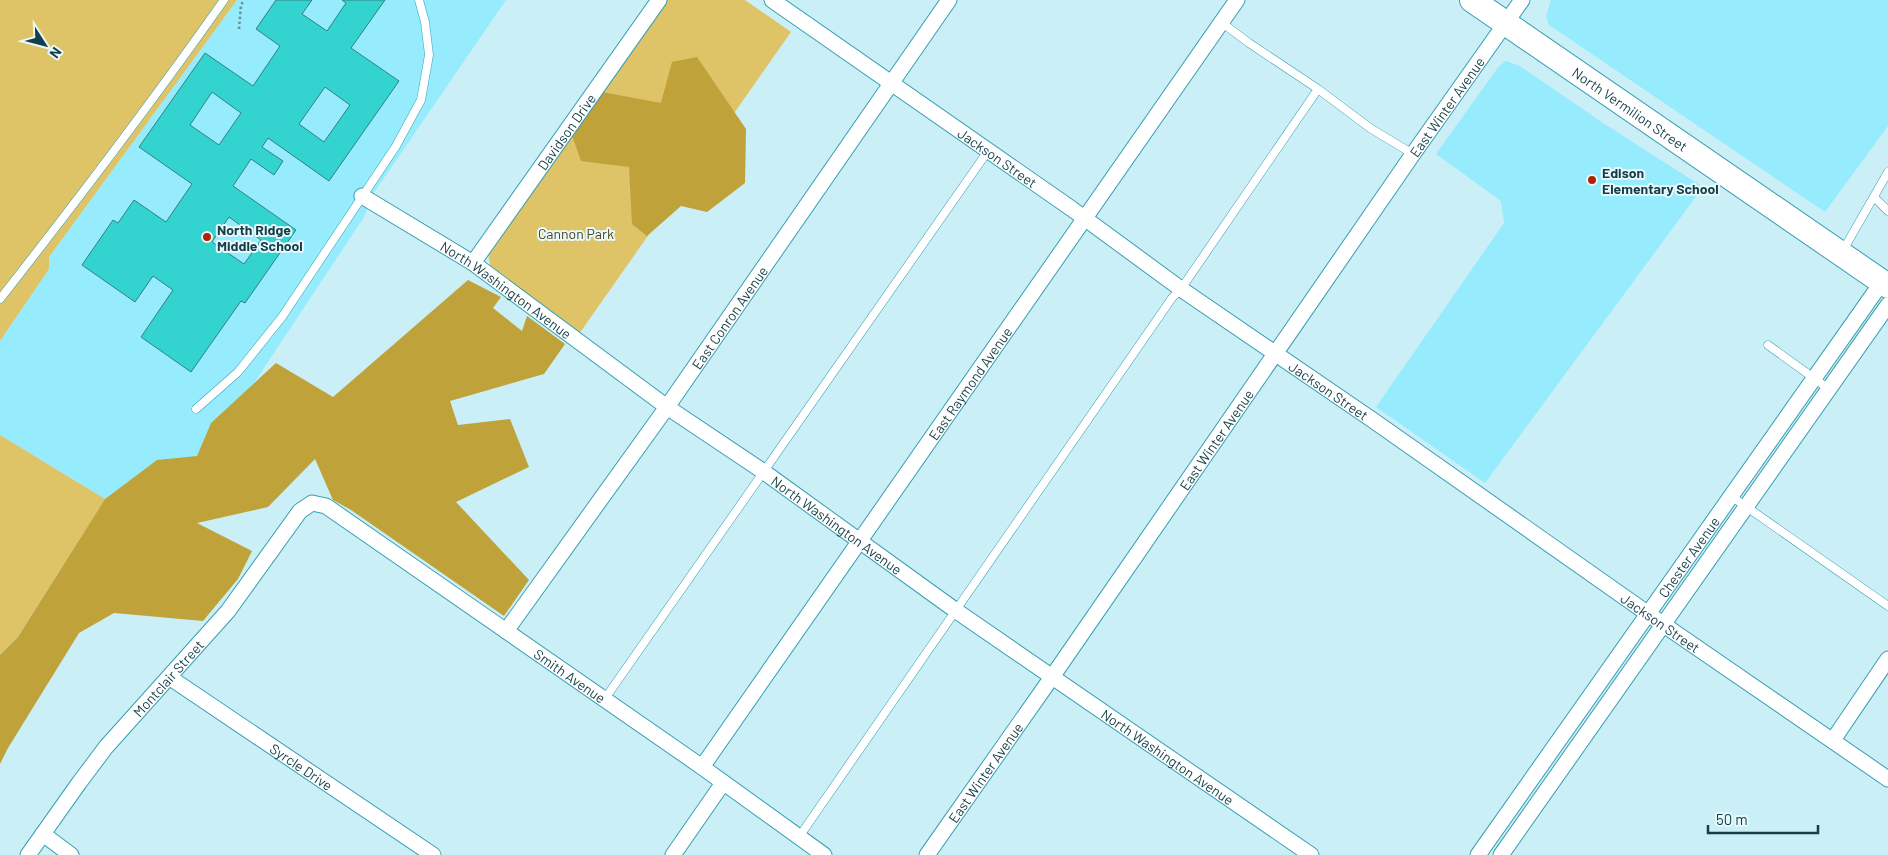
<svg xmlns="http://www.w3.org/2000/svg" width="1888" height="855" font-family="Barlow,sans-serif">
	<rect width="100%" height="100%" fill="#cbeff7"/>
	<path fill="#96ebfd" d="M 237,0 L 506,0 L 373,194 L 364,217 L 252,386 L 211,423 L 197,456 L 157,461 L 105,499 L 0,435 L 0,341 L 49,269 L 49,257 Z
		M 1551,0 L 1888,0 L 1888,126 L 1825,212 L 1549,25 L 1546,16 Z
		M 1506,61 L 1520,66 L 1603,123 L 1703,187 L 1485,483 L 1376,407 L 1504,223 L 1501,201 L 1436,154 L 1499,66 Z"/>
	<path fill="#dec367" d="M 0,0 L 237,0 L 49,257 L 49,269 L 0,341 Z
		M 667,0 L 745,0 L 791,32 L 579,334 L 491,271 L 488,253 Z
		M 0,435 L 105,499 L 18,637 L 0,655 Z"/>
	<path fill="#bfa239" d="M 697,57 L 746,129 L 745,183 L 707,212 L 681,206 L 647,236 L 632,224 L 629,167 L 581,161 L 572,135 L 602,92 L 661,103 L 672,62 Z
		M 468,280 L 501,297 L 493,308 L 522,331 L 527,316 L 565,344 L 544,374 L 450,401 L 458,425 L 510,419 L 529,467 L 456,502 L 529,580 L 504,616 L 351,510 L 333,500 L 315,459 L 268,507 L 197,523 L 252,551 L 238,579 L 203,621 L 114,613 L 79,633 L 8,748 L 0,764 L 0,655 L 18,637 L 105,499 L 157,460 L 197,456 L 211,423 L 276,363 L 333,397 Z"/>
	<path fill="#33d3d0" stroke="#318280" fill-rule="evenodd" d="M 276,0 L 312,0 L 302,14 L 327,31 L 346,3 L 342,0 L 385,0 L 351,48 L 399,81 L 329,181 L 268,138 L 262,147 L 283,161 L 274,175 L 251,159 L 233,186 L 296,230 L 245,303 L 241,301 L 191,372 L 141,337 L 173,290 L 153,276 L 135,302 L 82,265 L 113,220 L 118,223 L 134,200 L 166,222 L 192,184 L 139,147 L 205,53 L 253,86 L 280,46 L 256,29 ZM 325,87 L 350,105 L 324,142 L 299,124 ZM 212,92 L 241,113 L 219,145 L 190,125 ZM 229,217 L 261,240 L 244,264 L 212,242 Z"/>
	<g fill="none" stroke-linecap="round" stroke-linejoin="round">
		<g stroke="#379fb3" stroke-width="9">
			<path id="lane" d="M 1221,22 L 1249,43 L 1318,89 L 1370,128 L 1413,154
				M 1874,197 L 1888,211
				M 1842,252 L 1888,172
				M 0,299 C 77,201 152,102 224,0
				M 1768,345 L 1829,389
				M 196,409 L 238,372 L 282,317 L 396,146 L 421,100 L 429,55 L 425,22 L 419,0
				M 1731,496 L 1888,606
				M 604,700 L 988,151
				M 799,837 L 1172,298 L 1181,289 L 1318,89"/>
		</g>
		<g stroke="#379fb3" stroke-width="17">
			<g id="street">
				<path id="s1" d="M 772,0 L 1072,209 L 1181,289 L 1374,421 L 1664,625 L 1888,779"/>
				<path id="s2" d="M 362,196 L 473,263 L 667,407 L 764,472 L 955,610 L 1311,855"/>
				<path id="s3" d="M 473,263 L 659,0"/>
				<path id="s4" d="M 506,631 L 667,407 L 949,0"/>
				<path id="s5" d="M 169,677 L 433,855"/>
				<path d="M 1833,740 L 1888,659"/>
				<path id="s6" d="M 702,767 L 1237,0"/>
				<path d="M 43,834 L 71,855"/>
				<path id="s7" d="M 28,855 L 79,783 L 106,747 L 228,611 L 300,511 L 312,503 L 326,506 L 702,767 L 824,855"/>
				<path d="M 673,855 L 723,783"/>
				<path id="s8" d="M 927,855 L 1052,677 L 1413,154 L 1522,0"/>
				<path id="s9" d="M 1478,855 L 1882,282"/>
				<path d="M 1501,855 L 1888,305"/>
			</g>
		</g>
		<g stroke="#379fb3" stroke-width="26">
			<g id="primary">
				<path id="s10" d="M 1472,0 L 1888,286"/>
			</g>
		</g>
		<path stroke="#699098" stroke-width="2.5" stroke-dasharray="2.5 2.5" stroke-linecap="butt" d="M 239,29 L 241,5 L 244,0"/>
		<use href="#lane" stroke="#fff" stroke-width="8"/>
		<use href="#street" stroke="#fff" stroke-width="15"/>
		<use href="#primary" stroke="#fff" stroke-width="24"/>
	</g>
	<g fill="#b12403" stroke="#e7f9fd" stroke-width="2">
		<circle cx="1592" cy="180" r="5"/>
		<circle cx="207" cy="237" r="5"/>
	</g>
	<g text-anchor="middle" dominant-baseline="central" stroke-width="4" stroke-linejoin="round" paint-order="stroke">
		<g font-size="14" fill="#153f48" stroke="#e7f9fd">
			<text stroke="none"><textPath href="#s8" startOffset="911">East Winter Avenue</textPath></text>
			<text stroke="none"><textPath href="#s10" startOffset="192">North Vermilion Street</textPath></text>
			<text stroke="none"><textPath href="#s3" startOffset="161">Davidson Drive</textPath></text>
			<text stroke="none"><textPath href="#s1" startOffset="275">Jackson Street</textPath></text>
			<text stroke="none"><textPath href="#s2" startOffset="172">North Washington Avenue</textPath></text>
			<text stroke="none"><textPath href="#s4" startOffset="385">East Conron Avenue</textPath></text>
			<text stroke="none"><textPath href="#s6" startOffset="468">East Raymond Avenue</textPath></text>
			<text stroke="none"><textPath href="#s1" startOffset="680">Jackson Street</textPath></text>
			<text stroke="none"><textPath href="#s8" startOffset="506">East Winter Avenue</textPath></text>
			<text stroke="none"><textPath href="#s2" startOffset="578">North Washington Avenue</textPath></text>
			<text stroke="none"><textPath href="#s9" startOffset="365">Chester Avenue</textPath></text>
			<text stroke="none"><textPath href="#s1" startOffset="1085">Jackson Street</textPath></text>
			<text stroke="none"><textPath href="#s7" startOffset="765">Smith Avenue</textPath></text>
			<text stroke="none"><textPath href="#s7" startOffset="226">Montclair Street</textPath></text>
			<text stroke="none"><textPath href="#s2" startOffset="982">North Washington Avenue</textPath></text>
			<text stroke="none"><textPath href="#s5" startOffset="160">Syrcle Drive</textPath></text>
			<text stroke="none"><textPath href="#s8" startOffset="101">East Winter Avenue</textPath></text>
		</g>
		<g font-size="14" font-weight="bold" fill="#153f48" stroke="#e7f9fd" text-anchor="start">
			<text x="1602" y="172">Edison<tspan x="1602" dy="16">Elementary School</tspan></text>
			<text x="217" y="229">North Ridge<tspan x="217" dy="16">Middle School</tspan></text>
		</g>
		<g font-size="14" fill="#51451b" stroke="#e7f9fd">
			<text x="576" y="233">Cannon Park</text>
		</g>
	</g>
	<g transform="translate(45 45) rotate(126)" stroke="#e7f9fd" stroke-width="4" paint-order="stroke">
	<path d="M0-4L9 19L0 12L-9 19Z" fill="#153f48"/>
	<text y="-8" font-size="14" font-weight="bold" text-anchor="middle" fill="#153f48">N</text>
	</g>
	<path d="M1708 825v8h110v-8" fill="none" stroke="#153f48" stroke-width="2.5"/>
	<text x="1716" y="825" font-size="15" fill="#153f48" stroke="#e7f9fd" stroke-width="4" paint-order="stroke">50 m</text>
</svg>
